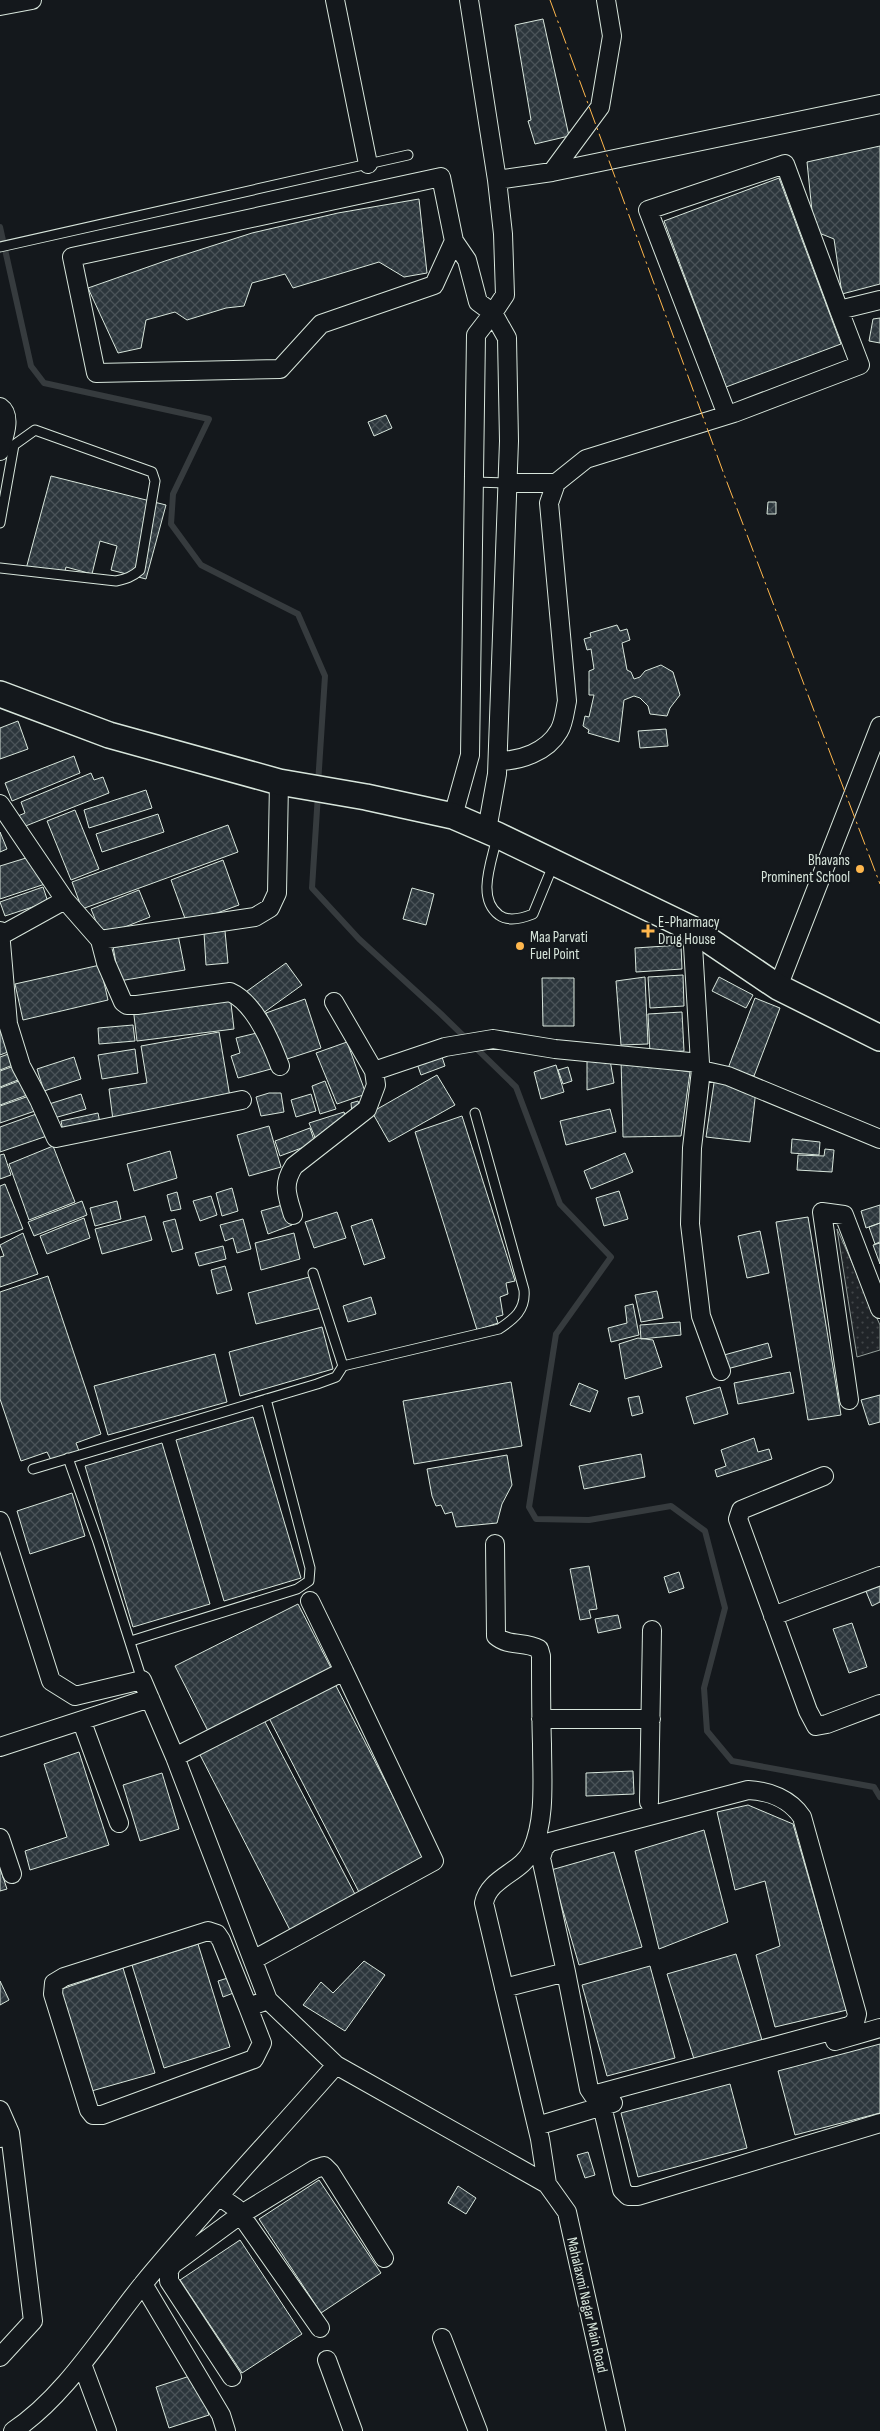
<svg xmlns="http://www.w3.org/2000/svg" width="880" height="2431" font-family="'Sofia Sans Condensed',sans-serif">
	<defs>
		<pattern id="park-dots" width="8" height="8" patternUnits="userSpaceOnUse" patternTransform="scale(1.25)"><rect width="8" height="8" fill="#202428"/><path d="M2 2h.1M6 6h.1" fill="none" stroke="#404447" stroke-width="1.8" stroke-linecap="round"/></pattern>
		<pattern id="building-cross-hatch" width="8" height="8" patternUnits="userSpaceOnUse" patternTransform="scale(1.25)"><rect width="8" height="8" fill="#2c363c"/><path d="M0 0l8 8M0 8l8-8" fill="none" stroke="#4a5358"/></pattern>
	</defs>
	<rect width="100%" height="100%" fill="#14181c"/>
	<path fill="url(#park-dots)" stroke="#939e99" d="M 837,1229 L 880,1325 L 880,1350 L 857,1357 Z"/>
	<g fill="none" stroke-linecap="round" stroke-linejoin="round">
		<path stroke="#363b3e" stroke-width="6" d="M 0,227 L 31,366 L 44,383 L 209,419 L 173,494 L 171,524 L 201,565 L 298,614 L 325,676 L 318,784
			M 318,794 L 312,888 L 359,939 L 441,1014 L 516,1087 L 560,1204 L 611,1257 L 556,1334 L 529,1507 L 536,1519 L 589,1520 L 671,1506 L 705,1531 L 725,1608 L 704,1688 L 707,1731 L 732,1761 L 874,1787 L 880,1797"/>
	</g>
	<path fill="url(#building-cross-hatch)" stroke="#d8e6dc" d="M 543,19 L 569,136 L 535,144 L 528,121 L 531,120 L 515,25 Z
		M 880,146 L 880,284 L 842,294 L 834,239 L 814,231 L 807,162 Z
		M 779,178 L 841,344 L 726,387 L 664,221 Z
		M 419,199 L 427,273 L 404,277 L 379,262 L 293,288 L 285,274 L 252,283 L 244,306 L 226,308 L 187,320 L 175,312 L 146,320 L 141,348 L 118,353 L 88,288 L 165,261 L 252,233 L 338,213 Z
		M 880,318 L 880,343 L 869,341 L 873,319 Z
		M 386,415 L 392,428 L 374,436 L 368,422 Z
		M 51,476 L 166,505 L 146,579 L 111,570 L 117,546 L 100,541 L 92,574 L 66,567 L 63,579 L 26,569 Z
		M 768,502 L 776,502 L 776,514 L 767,514 Z
		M 617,625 L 620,631 L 627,629 L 630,640 L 622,643 L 627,670 L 631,672 L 634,679 L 640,677 L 645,671 L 661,665 L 673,672 L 680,695 L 670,708 L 667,716 L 650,714 L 648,706 L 640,698 L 634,696 L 624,700 L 619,742 L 588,733 L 589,730 L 583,726 L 585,716 L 589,717 L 594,695 L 589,695 L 589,671 L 594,669 L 591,649 L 587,650 L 584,639 L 591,637 L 590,633 Z
		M 18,721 L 28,749 L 0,759 L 0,728 Z
		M 666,729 L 668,746 L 640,748 L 638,731 Z
		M 74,756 L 80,773 L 12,801 L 5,783 Z
		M 91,773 L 94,780 L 103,777 L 109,793 L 23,827 L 18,816 L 25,813 L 21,802 Z
		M 146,790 L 152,808 L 89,828 L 84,810 Z
		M 75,810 L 99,869 L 71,880 L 47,821 Z
		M 158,814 L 164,832 L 102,852 L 96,834 Z
		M 228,825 L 238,852 L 82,909 L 72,882 Z
		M 0,832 L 7,849 L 0,852 Z
		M 26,858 L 45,884 L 0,899 L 0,866 Z
		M 223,860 L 239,905 L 187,924 L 171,880 Z
		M 43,887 L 48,902 L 5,916 L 0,902 Z
		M 412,888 L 434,894 L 426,925 L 403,919 Z
		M 139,890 L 150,917 L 102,936 L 91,909 Z
		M 225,931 L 228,963 L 206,965 L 204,933 Z
		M 178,935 L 185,970 L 119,981 L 113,946 Z
		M 681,945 L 682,969 L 636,972 L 635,948 Z
		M 286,963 L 302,985 L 259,1016 L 243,994 Z
		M 100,965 L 108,1000 L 23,1020 L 15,984 Z
		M 683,975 L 684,1006 L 650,1008 L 648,977 Z
		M 645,977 L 648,1044 L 621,1045 L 616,981 Z
		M 719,977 L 753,995 L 746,1008 L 712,991 Z
		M 542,978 L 574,978 L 574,1026 L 543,1026 Z
		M 230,995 L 234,1029 L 137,1041 L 133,1007 Z
		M 755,998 L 780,1008 L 754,1076 L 727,1071 Z
		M 305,999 L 321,1048 L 284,1060 L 266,1013 Z
		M 682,1012 L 684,1051 L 650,1053 L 648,1014 Z
		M 0,1024 L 13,1050 L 0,1055 Z
		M 133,1025 L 135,1041 L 99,1044 L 98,1028 Z
		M 219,1032 L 230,1097 L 113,1120 L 109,1089 L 147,1083 L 141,1046 Z
		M 261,1032 L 271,1069 L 238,1078 L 231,1056 L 240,1053 L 236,1038 Z
		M 347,1042 L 366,1094 L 337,1104 L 316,1053 Z
		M 135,1049 L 138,1073 L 102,1079 L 98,1055 Z
		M 440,1051 L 445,1066 L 421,1075 L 415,1058 Z
		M 14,1052 L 18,1063 L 0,1070 L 0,1057 Z
		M 74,1057 L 81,1079 L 44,1091 L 37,1069 Z
		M 621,1059 L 690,1072 L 681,1136 L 623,1137 Z
		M 587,1060 L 610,1060 L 614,1083 L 587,1090 Z
		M 17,1065 L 23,1078 L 0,1087 L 0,1071 Z
		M 556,1065 L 564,1092 L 541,1099 L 534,1072 Z
		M 568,1067 L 572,1081 L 563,1084 L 558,1070 Z
		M 437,1075 L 455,1105 L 389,1142 L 372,1112 Z
		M 715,1076 L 756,1090 L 750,1142 L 706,1137 Z
		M 24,1079 L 30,1094 L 0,1105 L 0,1088 Z
		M 325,1081 L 336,1109 L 320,1114 L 312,1086 Z
		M 269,1093 L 281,1093 L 284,1112 L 261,1116 L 256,1097 Z
		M 81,1094 L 86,1109 L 54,1118 L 49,1104 Z
		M 311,1094 L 316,1111 L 296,1117 L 291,1100 Z
		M 32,1095 L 38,1110 L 0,1123 L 0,1106 Z
		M 358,1101 L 361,1109 L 352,1114 L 351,1103 Z
		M 610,1109 L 616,1132 L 566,1145 L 560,1121 Z
		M 344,1112 L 347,1120 L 316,1140 L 309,1123 Z
		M 39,1113 L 47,1136 L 0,1152 L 0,1127 Z
		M 98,1113 L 100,1123 L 63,1131 L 61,1121 Z
		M 462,1116 L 515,1281 L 506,1283 L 508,1294 L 500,1297 L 503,1315 L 496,1317 L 498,1323 L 477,1330 L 415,1132 Z
		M 269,1126 L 281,1167 L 249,1176 L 237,1135 Z
		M 310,1128 L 315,1143 L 280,1156 L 275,1141 Z
		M 792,1139 L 820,1142 L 819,1155 L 791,1153 Z
		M 53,1146 L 75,1202 L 29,1220 L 9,1164 Z
		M 825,1149 L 834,1150 L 832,1172 L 797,1170 L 798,1155 L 824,1156 Z
		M 170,1151 L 177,1178 L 134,1191 L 127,1164 Z
		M 625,1153 L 633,1172 L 591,1189 L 584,1171 Z
		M 4,1154 L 11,1175 L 0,1179 L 0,1155 Z
		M 5,1184 L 23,1229 L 0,1238 L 0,1186 Z
		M 232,1188 L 238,1211 L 222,1216 L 216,1193 Z
		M 619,1191 L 628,1219 L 604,1226 L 596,1198 Z
		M 177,1192 L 181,1209 L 171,1211 L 167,1195 Z
		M 211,1196 L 217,1215 L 200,1221 L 193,1201 Z
		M 82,1201 L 87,1215 L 34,1236 L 28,1222 Z
		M 117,1201 L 121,1219 L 95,1226 L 90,1208 Z
		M 286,1204 L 292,1225 L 268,1234 L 261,1211 Z
		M 880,1205 L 880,1223 L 866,1228 L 861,1211 Z
		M 337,1212 L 346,1238 L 314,1248 L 305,1222 Z
		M 145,1216 L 152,1240 L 102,1254 L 95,1229 Z
		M 808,1217 L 841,1415 L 808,1420 L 776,1222 Z
		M 84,1218 L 90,1238 L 47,1254 L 40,1236 Z
		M 175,1219 L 183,1249 L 172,1252 L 163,1222 Z
		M 243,1219 L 251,1249 L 237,1253 L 233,1238 L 225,1241 L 220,1225 Z
		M 372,1219 L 385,1258 L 364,1265 L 351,1226 Z
		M 880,1223 L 880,1242 L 875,1244 L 869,1227 Z
		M 760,1231 L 769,1273 L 747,1278 L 738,1236 Z
		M 23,1233 L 38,1274 L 0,1287 L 0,1257 L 4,1256 L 0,1245 Z
		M 294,1233 L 300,1259 L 261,1270 L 255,1243 Z
		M 880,1243 L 880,1264 L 873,1245 Z
		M 223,1246 L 226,1259 L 199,1266 L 195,1253 Z
		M 225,1266 L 232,1290 L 217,1294 L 211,1270 Z
		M 48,1276 L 101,1434 L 76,1443 L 79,1451 L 51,1460 L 47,1452 L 21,1461 L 0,1399 L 0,1292 Z
		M 313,1276 L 321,1308 L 256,1324 L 248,1293 Z
		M 657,1291 L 663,1318 L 641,1322 L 635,1295 Z
		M 371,1297 L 376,1314 L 348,1322 L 343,1306 Z
		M 633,1304 L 639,1335 L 611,1342 L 608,1328 L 627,1323 L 625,1306 Z
		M 680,1322 L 681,1335 L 641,1339 L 640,1325 Z
		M 322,1327 L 333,1369 L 240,1396 L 229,1352 Z
		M 638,1338 L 653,1340 L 662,1367 L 625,1379 L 619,1344 Z
		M 768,1343 L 772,1357 L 727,1369 L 724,1355 Z
		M 215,1354 L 227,1402 L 108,1435 L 94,1386 Z
		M 790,1372 L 794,1393 L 738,1404 L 734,1383 Z
		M 511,1382 L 522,1446 L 414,1464 L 403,1401 Z
		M 579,1383 L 598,1391 L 590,1412 L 570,1405 Z
		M 720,1387 L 728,1414 L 694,1424 L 686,1397 Z
		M 880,1395 L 880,1422 L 869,1425 L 861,1400 Z
		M 639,1396 L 643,1413 L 632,1416 L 628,1398 Z
		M 253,1417 L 301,1578 L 224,1601 L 176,1440 Z
		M 754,1438 L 758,1452 L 769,1449 L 772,1459 L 717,1477 L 715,1470 L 726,1466 L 721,1450 Z
		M 162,1443 L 210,1604 L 133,1627 L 85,1466 Z
		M 641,1454 L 645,1477 L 584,1489 L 579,1466 Z
		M 507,1455 L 512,1485 L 502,1504 L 497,1523 L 456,1527 L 452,1512 L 445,1514 L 441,1505 L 436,1506 L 432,1496 L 427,1469 Z
		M 72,1493 L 85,1536 L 30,1554 L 17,1511 Z
		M 589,1566 L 597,1609 L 589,1610 L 591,1618 L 580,1620 L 570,1569 Z
		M 679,1572 L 684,1588 L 669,1593 L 664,1577 Z
		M 880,1582 L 880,1602 L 872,1606 L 865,1589 Z
		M 298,1604 L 331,1668 L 208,1731 L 175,1666 Z
		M 618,1615 L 621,1628 L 598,1633 L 595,1619 Z
		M 852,1623 L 867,1667 L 849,1673 L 833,1629 Z
		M 335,1684 L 427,1862 L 361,1896 L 269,1718 Z
		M 264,1720 L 357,1898 L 291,1932 L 199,1753 Z
		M 79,1752 L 109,1845 L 30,1870 L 25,1851 L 67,1837 L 44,1764 Z
		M 633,1771 L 634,1794 L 586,1796 L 586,1773 Z
		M 162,1773 L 179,1829 L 140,1841 L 123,1785 Z
		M 748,1805 L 793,1824 L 847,2010 L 775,2027 L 756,1955 L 780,1946 L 765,1881 L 735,1890 L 717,1812 Z
		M 704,1830 L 728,1922 L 659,1949 L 635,1851 Z
		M 614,1852 L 642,1947 L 579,1965 L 551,1870 Z
		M 0,1868 L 7,1889 L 0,1891 Z
		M 198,1944 L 230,2047 L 164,2068 L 132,1965 Z
		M 736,1954 L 762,2040 L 694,2059 L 667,1974 Z
		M 364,1961 L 385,1975 L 345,2031 L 303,2005 L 321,1982 L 333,1993 Z
		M 650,1966 L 675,2058 L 607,2076 L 582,1985 Z
		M 123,1968 L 155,2073 L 88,2092 L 59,1990 Z
		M 231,1977 L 236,1992 L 223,1997 L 218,1981 Z
		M 0,1981 L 9,2000 L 0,2005 Z
		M 880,2044 L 880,2113 L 795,2135 L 778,2071 Z
		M 730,2084 L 747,2148 L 638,2177 L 621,2113 Z
		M 588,2152 L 595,2175 L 585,2178 L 577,2155 Z
		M 319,2180 L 381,2273 L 321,2313 L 259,2219 Z
		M 458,2186 L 476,2198 L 466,2214 L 448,2203 Z
		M 240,2240 L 302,2334 L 242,2373 L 180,2280 Z
		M 196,2374 L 209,2415 L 169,2428 L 156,2387 Z"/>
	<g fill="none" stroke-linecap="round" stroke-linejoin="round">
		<g stroke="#d8e6dc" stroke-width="11">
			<path id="lane" d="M 0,247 L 408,155
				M 474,482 L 507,483
				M 0,523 L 14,445 L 35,430 L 152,472 L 155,481 L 140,570 C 132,577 126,579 116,581 L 0,568
				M 497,837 C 492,861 476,898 499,915 C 508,922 523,918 533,914 L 554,863
				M 343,1366 L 499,1329 C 514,1319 526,1310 524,1290 L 475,1113
				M 68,1458 L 98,1542 L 142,1680
				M 33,1469 L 317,1384 L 336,1377 L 343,1366 L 313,1273
				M 131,1641 L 297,1589 L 309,1581 L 310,1568 L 266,1399"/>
		</g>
		<g stroke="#d8e6dc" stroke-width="20">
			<path id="street" d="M 335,0 L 368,164
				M 0,6 L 32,0
				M 552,172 L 600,107 L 612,36 L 606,0
				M 497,180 L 552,172 L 880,104
				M 454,241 L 441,177 L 72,257 L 96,373 L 280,369 L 321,324 L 434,285 L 454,241 L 467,260 L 478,302 L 493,313 L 505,295 L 503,234 L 497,180 L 469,0
				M 0,407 C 13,416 3,439 0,451
				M 727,415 L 648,210 L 785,164 L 839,310 L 880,300
				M 507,483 L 556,483
				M 498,761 C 520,761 547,752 559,731 C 564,723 565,710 567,701 L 549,503 L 556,483 L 586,459 L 734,413 L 860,365 L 839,310
				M 0,804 L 65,900 L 100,940 L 106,963 L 123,1002 L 127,1005 L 137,1005 L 230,992 C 255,1003 271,1042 280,1066
				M 453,816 L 470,755 L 476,335 L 493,313 L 507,338 L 509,441 L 497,774 L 487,830
				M 692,929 L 700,1063
				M 0,931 L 8,1024 L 21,1066 L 39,1100 L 56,1138 L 242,1100
				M 0,936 L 65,900
				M 100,940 L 255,917 L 270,908 L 277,893 L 279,782
				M 778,987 L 880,726
				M 701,1070 L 692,1148 L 690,1224 L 701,1316 L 721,1371
				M 374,1071 L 445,1047 L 493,1039 L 555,1049 L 700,1063 L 701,1070 L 728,1076 L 880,1139
				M 293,1215 C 287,1195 282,1185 294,1166 L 367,1109 L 376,1085 L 374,1071 L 334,1002
				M 849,1400 L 822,1212 L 844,1215 L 880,1309
				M 824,1476 L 741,1510 L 738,1519 L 808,1711 L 816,1726 L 827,1724 L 880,1704
				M 0,1521 L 51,1681 L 75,1696 L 142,1680 L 175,1757 L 268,2000 L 336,2065 L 547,2184
				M 495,1544 L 496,1636 C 509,1647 525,1641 539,1649 L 541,1656 C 541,1685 541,1715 542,1744 C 542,1778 546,1819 532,1850 C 522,1873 489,1877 484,1903 L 540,2139 L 547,2184 L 567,2212 L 616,2431
				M 773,1616 L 880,1576
				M 541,1719 L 651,1719
				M 82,1722 L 119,1823
				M 0,1747 L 150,1698
				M 175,1757 L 344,1671 L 310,1601
				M 649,1802 L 652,1630
				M 0,1838 L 12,1874
				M 253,1960 L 434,1861 L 344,1671
				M 504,1988 L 566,1972 L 589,2089 L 593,2095 L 849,2026 L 855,2022 L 857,2014 L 802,1817 C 790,1799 769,1791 748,1790 L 550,1842 L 544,1848 L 541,1858 L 566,1972
				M 248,2007 L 221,1940 L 217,1934 L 208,1931 L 64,1977 L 54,1983 L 53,1994 L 89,2110 L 93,2115 L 102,2115 L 254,2059 L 262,2043 L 248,2007 L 268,2000
				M 835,2041 L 880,2028
				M 602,2106 L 622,2190 L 628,2196 L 638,2196 L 880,2123
				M 0,2110 L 10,2133
				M 537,2126 L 613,2103
				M 0,2138 L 10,2133 L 33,2321 L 0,2357
				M 220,2197 L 236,2208 L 320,2328
				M 143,2284 L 221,2415 L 226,2431
				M 442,2338 L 478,2431
				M 327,2360 L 353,2431
				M 82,2364 L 107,2431
				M 232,2377 L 169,2281 L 169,2271 L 172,2265 L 240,2215 L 315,2169 L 324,2166 L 330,2172 L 384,2258
				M 13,2431 C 65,2397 104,2332 143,2284 C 205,2209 272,2138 336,2065"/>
		</g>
		<g stroke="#d8e6dc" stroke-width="28">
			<path id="secondary" d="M 0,694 L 109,735 L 279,782 L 366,797 L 453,816 L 497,835 L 692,929 L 778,987 L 880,1038"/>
		</g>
		<use href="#lane" stroke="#14181c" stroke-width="9"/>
		<use href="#street" stroke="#14181c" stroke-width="18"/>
		<use href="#secondary" stroke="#14181c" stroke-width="25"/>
		<path stroke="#ffb74d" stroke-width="1" stroke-dasharray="18 4 2.5 4" stroke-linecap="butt" d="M 550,0 L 725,477 L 880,884"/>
	</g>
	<g fill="#ffb74d" stroke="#14181c" stroke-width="2">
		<circle cx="860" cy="869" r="5"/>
		<path d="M645.5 923.5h5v5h5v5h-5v5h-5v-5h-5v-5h5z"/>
		<circle cx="520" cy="946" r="5"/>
	</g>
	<g text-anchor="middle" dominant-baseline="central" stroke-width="4" stroke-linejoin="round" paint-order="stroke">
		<g font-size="15" fill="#d8e6dc" stroke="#14181c" text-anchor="start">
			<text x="850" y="860" text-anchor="end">Bhavans<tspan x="850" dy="17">Prominent School</tspan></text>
			<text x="658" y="922">E-Pharmacy<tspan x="658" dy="17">Drug House</tspan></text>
			<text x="530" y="937">Maa Parvati<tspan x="530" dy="17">Fuel Point</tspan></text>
		</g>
		<g font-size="15" fill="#d8e6dc" stroke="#14181c">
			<text transform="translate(587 2305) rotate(77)">Mahalaxmi Nagar Main Road</text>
		</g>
	</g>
</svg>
